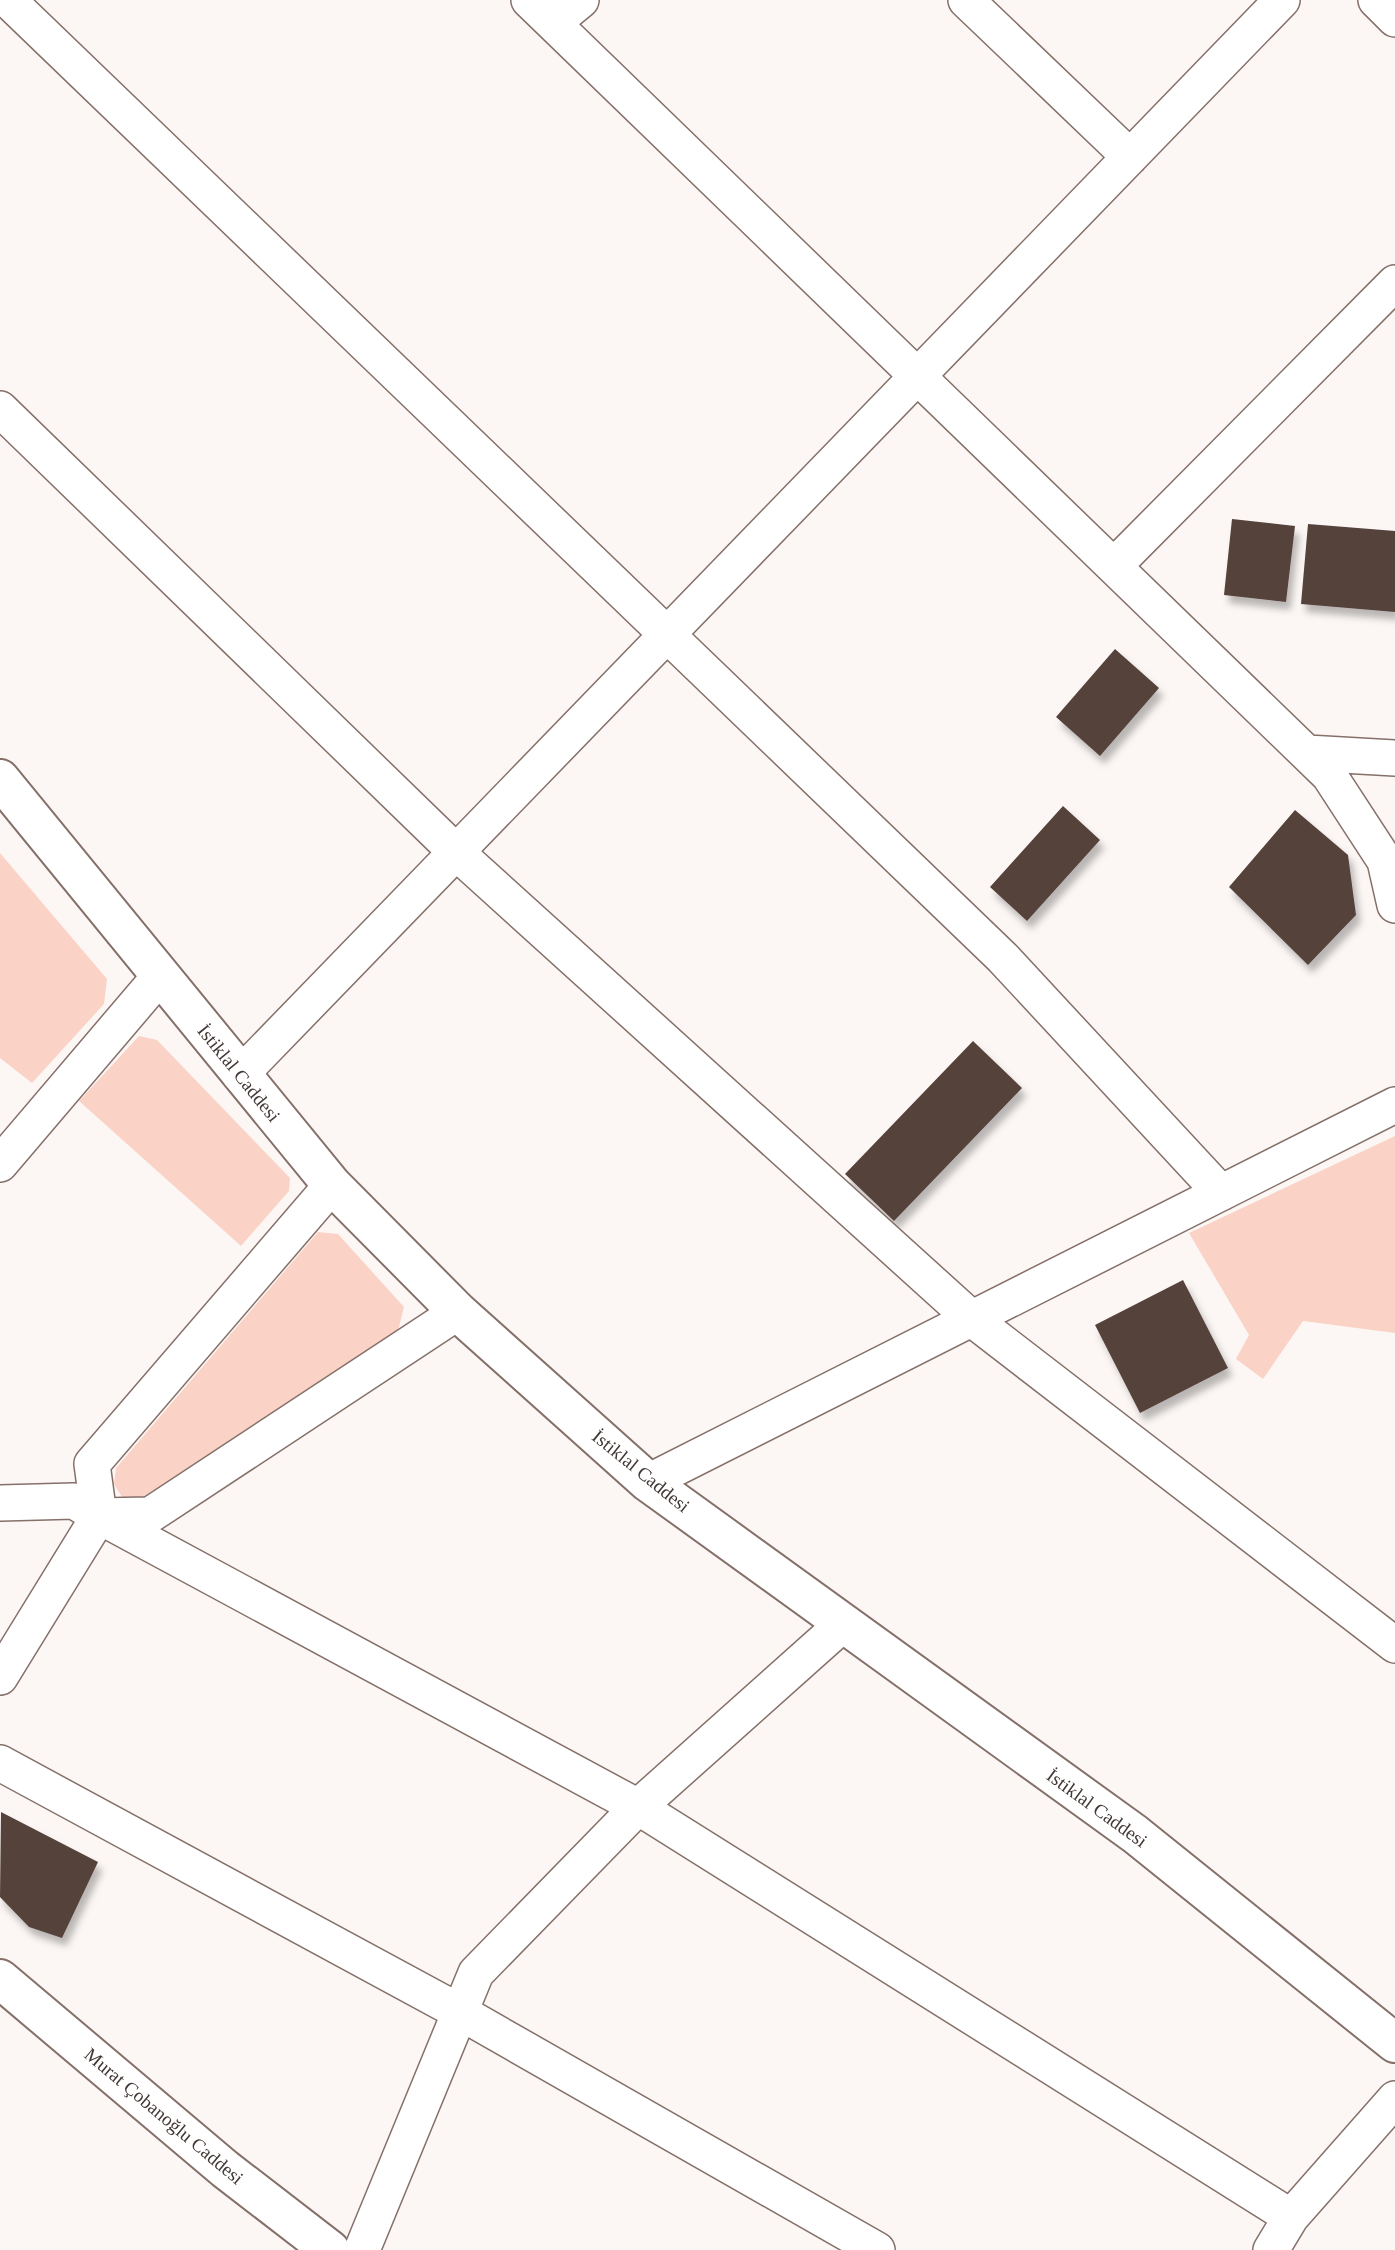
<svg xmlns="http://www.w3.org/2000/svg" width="1395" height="2250" font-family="'Times New Roman',serif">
	<defs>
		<filter id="shadow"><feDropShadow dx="4.5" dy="8" stdDeviation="3.5" flood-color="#0004"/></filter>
	</defs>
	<rect width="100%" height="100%" fill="#fcf7f5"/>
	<path fill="#fad3c6" d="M 0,853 L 107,979 L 104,1004 L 32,1083 L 0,1058 Z
		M 139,1036 L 157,1040 L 290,1178 L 289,1191 L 241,1246 L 79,1101 Z
		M 1395,1136 L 1395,1333 L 1303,1321 L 1263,1379 L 1236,1359 L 1249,1335 L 1189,1233 Z
		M 318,1232 L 338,1234 L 404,1307 L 398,1331 L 141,1498 L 122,1497 L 114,1484 L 116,1468 Z"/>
	<path fill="#55423b" filter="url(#shadow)" d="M 1232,519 L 1295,526 L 1286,602 L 1224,595 Z
		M 1308,524 L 1395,531 L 1395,612 L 1301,604 Z
		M 1115,649 L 1159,688 L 1100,756 L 1056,717 Z
		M 1063,806 L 1100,840 L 1027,921 L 990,887 Z
		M 1295,810 L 1348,855 L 1356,915 L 1308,965 L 1229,887 Z
		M 973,1041 L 1022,1088 L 894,1221 L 845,1174 Z
		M 1183,1280 L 1228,1368 L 1140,1413 L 1095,1325 Z
		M 1,1812 L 98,1862 L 62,1938 L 29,1927 L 0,1897 Z"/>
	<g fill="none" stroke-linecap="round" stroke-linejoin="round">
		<g stroke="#857069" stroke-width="38">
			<path id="minor" d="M 8,0 L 1003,958 L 1221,1193
				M 529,0 L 1329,775 L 1385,861 L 1395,905
				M 966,0 L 1130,157
				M 1376,0 L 1395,19
				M 553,23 L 581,0
				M 0,409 L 456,852 L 972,1319 L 1395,1645
				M 1114,566 L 1395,283
				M 1307,753 L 1395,758
				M 240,1075 L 1282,0
				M 0,1164 L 160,976
				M 648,1482 L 1395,1105
				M 0,1503 L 74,1501 L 99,1516 L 150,1515 L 458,1312
				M 99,1516 L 638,1807 L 1291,2217
				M 0,1677 L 99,1516 L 92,1464 L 332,1185
				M 0,1763 L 458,2011 L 877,2250
				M 362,2250 L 476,1973 L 638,1807 L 844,1623
				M 1271,2250 L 1291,2217 L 1395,2099"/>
		</g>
		<g stroke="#857069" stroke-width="42">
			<path id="tertiary" d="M 0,779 L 332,1185 L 458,1312 L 648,1482 L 1135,1834 L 1395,2043
				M 0,1979 L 225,2169 L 330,2250"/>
		</g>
		<use href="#minor" stroke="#fff" stroke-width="35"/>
		<use href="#tertiary" stroke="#fff" stroke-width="38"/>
	</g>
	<g text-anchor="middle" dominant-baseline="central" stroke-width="7" stroke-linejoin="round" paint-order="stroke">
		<g font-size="19" fill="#423835" stroke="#fff">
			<text transform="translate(239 1073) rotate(51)">İstiklal Caddesi</text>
			<text transform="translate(641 1471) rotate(39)">İstiklal Caddesi</text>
			<text transform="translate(1097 1808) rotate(36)">İstiklal Caddesi</text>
			<text transform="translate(164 2116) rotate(40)">Murat Çobanoğlu Caddesi</text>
		</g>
	</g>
</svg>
